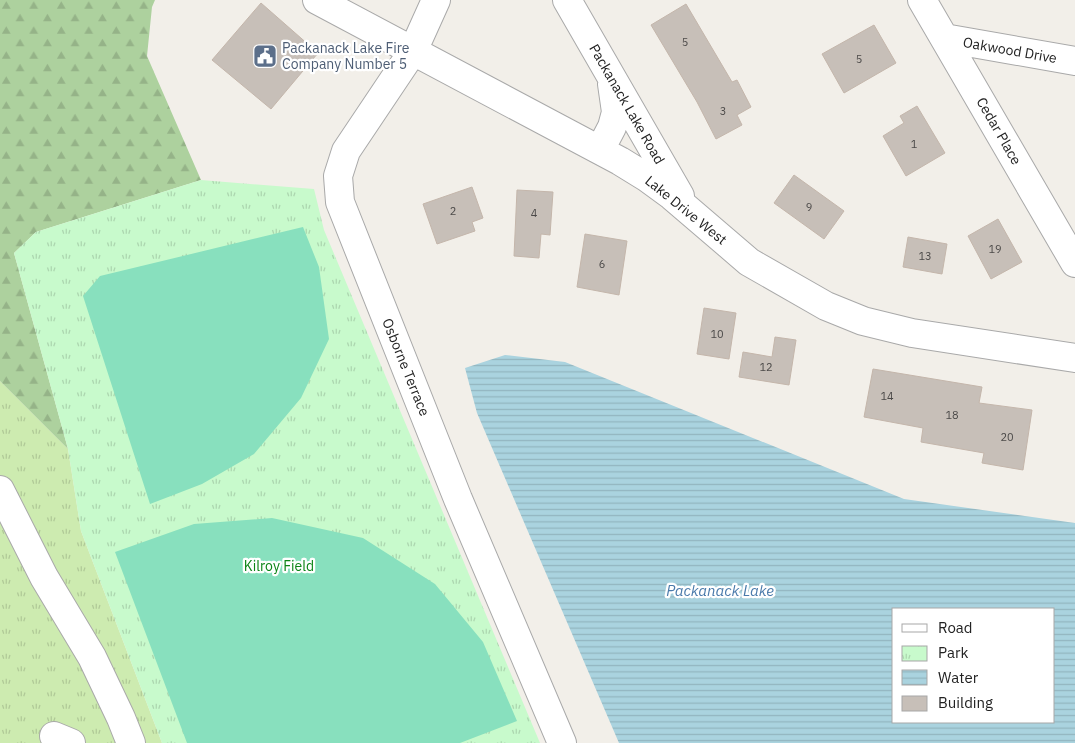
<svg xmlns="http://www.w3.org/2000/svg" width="1075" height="743" font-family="'IBM Plex Sans',sans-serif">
	<defs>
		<pattern id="grass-tufts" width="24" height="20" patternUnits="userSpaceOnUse" patternTransform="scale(1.25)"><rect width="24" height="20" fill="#cdebb0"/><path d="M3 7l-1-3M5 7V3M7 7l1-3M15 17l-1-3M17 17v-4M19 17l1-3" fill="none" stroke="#b0c997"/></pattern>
		<pattern id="forest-firs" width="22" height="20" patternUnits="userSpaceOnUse" patternTransform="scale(1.25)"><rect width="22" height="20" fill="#add19e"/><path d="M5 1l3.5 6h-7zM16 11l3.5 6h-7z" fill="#95b388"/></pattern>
		<pattern id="park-tufts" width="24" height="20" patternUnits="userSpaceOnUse" patternTransform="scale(1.25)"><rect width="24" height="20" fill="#c8facc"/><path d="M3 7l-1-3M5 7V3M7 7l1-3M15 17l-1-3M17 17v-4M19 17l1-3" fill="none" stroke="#acd6af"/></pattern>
		<pattern id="water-rules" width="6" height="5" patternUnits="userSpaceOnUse" patternTransform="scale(1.25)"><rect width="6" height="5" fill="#aad3df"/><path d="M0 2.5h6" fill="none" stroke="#92b5bf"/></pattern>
	</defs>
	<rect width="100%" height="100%" fill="#f2efe9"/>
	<path fill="url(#grass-tufts)" d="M 0,381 L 68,449 L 81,531 L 162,743 L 0,743 Z"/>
	<path fill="url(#forest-firs)" d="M 0,0 L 155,0 L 152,7 L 147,56 L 201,180 L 36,232 L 14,253 L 68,449 L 0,381 Z"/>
	<path fill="url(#park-tufts)" d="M 201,180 L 314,189 L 324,230 L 540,743 L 162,743 L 81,531 L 68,449 L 14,253 L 36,232 Z"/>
	<path fill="#88e0be" d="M 303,227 L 319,267 L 329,339 L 301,398 L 254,454 L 202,484 L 150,504 L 83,296 L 100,276 Z
		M 272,518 L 363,538 L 435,584 L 483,642 L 517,721 L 460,743 L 187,743 L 115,552 L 194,524 Z"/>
	<path fill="url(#water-rules)" fill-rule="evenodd" d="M 505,355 L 565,362 L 904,499 L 1075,523 L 1075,743 L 619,743 L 477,413 L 465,368 ZM 894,609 L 1054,609 L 1054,722 L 894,722 Z"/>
	<path fill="#c7bfb8" stroke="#c4b6ab" d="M 261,3 L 318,53 L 271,109 L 212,60 Z
		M 686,4 L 732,82 L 737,80 L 751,107 L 737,115 L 742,125 L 716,139 L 697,102 L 651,25 Z
		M 874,25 L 896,63 L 844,93 L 822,54 Z
		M 917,106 L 945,153 L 906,176 L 883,136 L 904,123 L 900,116 Z
		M 794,175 L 844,211 L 824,239 L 774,203 Z
		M 472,187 L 483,218 L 472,222 L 475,231 L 437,244 L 423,204 Z
		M 517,190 L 553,192 L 550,235 L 541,234 L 539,258 L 514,256 Z
		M 998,219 L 1022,262 L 991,279 L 968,236 Z
		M 585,234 L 627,241 L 619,295 L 577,287 Z
		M 908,237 L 947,244 L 942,274 L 903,267 Z
		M 704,308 L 736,313 L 729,359 L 697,354 Z
		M 775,337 L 796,340 L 789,385 L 739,377 L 743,352 L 772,357 Z
		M 873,369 L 982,387 L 979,403 L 1032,410 L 1023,470 L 982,463 L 984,453 L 921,442 L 923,428 L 864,417 Z"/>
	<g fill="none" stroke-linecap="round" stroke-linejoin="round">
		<g stroke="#a9a9a9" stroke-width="30">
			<path id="minor" d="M 317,0 L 620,161 L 646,177 L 672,196 L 749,262 L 826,306 L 863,321 L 912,333 L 1075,358
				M 436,0 L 413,51 L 346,151 L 338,176 L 340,202 L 458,499 L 562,743
				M 567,0 L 680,196
				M 922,0 L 1075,263
				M 944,38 L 1075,61
				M 600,150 L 612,127 L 616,112 L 612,84
				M 0,490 L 44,577 L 92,657 L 121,718 L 131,743
				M 54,736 L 71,743"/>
		</g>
		<use href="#minor" stroke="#fff" stroke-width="28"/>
	</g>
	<defs>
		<g id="civic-square" transform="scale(1.25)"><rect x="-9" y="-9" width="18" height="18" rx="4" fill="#5c6f8a" stroke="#fff"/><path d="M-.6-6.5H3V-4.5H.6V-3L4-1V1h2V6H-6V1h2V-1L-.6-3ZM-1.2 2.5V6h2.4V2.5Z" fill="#fff"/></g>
	</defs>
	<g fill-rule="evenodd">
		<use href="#civic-square" x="265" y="56"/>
	</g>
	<g text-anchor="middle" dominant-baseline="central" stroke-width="4.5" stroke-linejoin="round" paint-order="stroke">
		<g font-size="11" fill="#4b4948">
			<text x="685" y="42">5</text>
			<text x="859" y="59">5</text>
			<text x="723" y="111">3</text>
			<text x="914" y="144">1</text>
			<text x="809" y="207">9</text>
			<text x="453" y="211">2</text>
			<text x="534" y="213">4</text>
			<text x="995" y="249">19</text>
			<text x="925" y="256">13</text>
			<text x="602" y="264">6</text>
			<text x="717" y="334">10</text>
			<text x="766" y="367">12</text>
			<text x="887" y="396">14</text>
			<text x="952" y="415">18</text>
			<text x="1007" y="437">20</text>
		</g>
		<g font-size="14" fill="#4e5e75" stroke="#fff" text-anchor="start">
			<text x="282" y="48">Packanack Lake Fire<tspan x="282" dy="16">Company Number 5</tspan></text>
		</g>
		<g font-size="14" fill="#222" stroke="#fff">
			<text transform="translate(1010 50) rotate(10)">Oakwood Drive</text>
			<text transform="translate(627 104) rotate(60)">Packanack Lake Road</text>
			<text transform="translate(999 131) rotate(60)">Cedar Place</text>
			<text transform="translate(686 210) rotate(39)">Lake Drive West</text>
			<text transform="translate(406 367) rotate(68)">Osborne Terrace</text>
		</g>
		<g font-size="14" fill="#0c8416" stroke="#fff">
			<text x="279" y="566">Kilroy Field</text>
		</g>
		<g font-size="15" font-style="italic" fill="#4a7aab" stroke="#fff">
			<text x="720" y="590">Packanack Lake</text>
		</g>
	</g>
	<rect x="892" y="608" width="162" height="115" fill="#ffffff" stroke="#a7a7a7"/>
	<rect x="902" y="624" width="25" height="8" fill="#ffffff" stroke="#a7a7a7"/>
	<text x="938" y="633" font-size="15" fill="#222222">Road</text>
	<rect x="902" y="646" width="25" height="15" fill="url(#park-tufts)" stroke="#a7a7a7"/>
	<text x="938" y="658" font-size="15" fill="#222222">Park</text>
	<rect x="902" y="670" width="25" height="15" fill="url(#water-rules)" stroke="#a7a7a7"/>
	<text x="938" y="683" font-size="15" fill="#222222">Water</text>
	<rect x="902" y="696" width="25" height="15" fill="#c7bfb8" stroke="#a7a7a7"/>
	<text x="938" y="708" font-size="15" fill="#222222">Building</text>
</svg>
